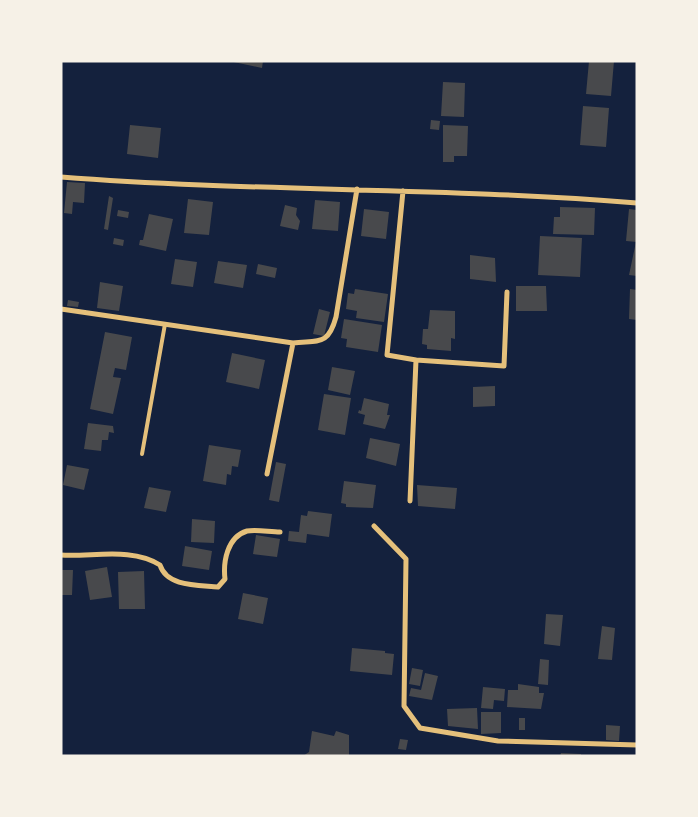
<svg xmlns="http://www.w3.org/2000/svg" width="698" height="817" font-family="'Titillium Web',sans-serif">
	<rect width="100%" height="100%" fill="#14213d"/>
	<path fill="#48494c" d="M 229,61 L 263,61 L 262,68 Z
		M 589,61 L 614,61 L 611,96 L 586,94 Z
		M 443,82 L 465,83 L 464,117 L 441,116 Z
		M 583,106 L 609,108 L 606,147 L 580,145 Z
		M 431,120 L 440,121 L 439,130 L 430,129 Z
		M 130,125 L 161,128 L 158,158 L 127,154 Z
		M 443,125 L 468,126 L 467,156 L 454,156 L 454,162 L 443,162 Z
		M 67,182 L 85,183 L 84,203 L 73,202 L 72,214 L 64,213 Z
		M 109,196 L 113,198 L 108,230 L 104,229 Z
		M 188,199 L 213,202 L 209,235 L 184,233 Z
		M 315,200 L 340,202 L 338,231 L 312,229 Z
		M 285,205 L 297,208 L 296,215 L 300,221 L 298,230 L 280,226 Z
		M 560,207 L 595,208 L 594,235 L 553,234 L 554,217 L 560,217 Z
		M 364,209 L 389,212 L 386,239 L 361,236 Z
		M 629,209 L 637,210 L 637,242 L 626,241 Z
		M 118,210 L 129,212 L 128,218 L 117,216 Z
		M 149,214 L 173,219 L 166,251 L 139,245 L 140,240 L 143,240 Z
		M 540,236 L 582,238 L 580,277 L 538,275 Z
		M 114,238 L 124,240 L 123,246 L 113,244 Z
		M 636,242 L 637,242 L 637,276 L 629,275 Z
		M 470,255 L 495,258 L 496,282 L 470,279 Z
		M 175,259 L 197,262 L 193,287 L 171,284 Z
		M 218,261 L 247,265 L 243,288 L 214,283 Z
		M 258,264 L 277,268 L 275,278 L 256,274 Z
		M 100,282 L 123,286 L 119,311 L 97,308 Z
		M 516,286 L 546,286 L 547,311 L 516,311 Z
		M 355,289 L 388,294 L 384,322 L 356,318 L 357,311 L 346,309 L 348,293 L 354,294 Z
		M 630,289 L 637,290 L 637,320 L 629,319 Z
		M 68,300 L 79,302 L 78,307 L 67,306 Z
		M 319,309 L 330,312 L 324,336 L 313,334 Z
		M 430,310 L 455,311 L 455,339 L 451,338 L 451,351 L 427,349 L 427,345 L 422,344 L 423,329 L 428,329 Z
		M 344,319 L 382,325 L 378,352 L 346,347 L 347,339 L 341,338 Z
		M 105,332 L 132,337 L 126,370 L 115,368 L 113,377 L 121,378 L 113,414 L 90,409 Z
		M 232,353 L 265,360 L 259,389 L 226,382 Z
		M 332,367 L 355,371 L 350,395 L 328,390 Z
		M 495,386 L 495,406 L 473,407 L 473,387 Z
		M 324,394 L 351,398 L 345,435 L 318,430 Z
		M 364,398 L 389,404 L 387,415 L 390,415 L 385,429 L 363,424 L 365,415 L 358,413 L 359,410 L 361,411 Z
		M 88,423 L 113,426 L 114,433 L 109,432 L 108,440 L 102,440 L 101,451 L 84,449 Z
		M 370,438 L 400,444 L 396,466 L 366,458 Z
		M 209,445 L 241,450 L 238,467 L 232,466 L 231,475 L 227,474 L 226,485 L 203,481 Z
		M 276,462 L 286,464 L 279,502 L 269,500 Z
		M 67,465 L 89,469 L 84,490 L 63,485 Z
		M 344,481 L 376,485 L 373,508 L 346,507 L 346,504 L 341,503 Z
		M 417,485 L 457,488 L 455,509 L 418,506 Z
		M 149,487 L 171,491 L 166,512 L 144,508 Z
		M 308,511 L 332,514 L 329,537 L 307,534 L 306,543 L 288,541 L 289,531 L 299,532 L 301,515 L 307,516 Z
		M 192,519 L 215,521 L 214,543 L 191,542 Z
		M 256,535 L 280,539 L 277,557 L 253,554 Z
		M 185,546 L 212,551 L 209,570 L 182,566 Z
		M 107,567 L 112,597 L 90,600 L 85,571 Z
		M 61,570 L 73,570 L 72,595 L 61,595 Z
		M 144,571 L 145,609 L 119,609 L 118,572 Z
		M 243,593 L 268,598 L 263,624 L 238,619 Z
		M 546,614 L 563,615 L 560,646 L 544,644 Z
		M 602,626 L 615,628 L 612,660 L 598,659 Z
		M 352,648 L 385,651 L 385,653 L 394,654 L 392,675 L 350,671 Z
		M 540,659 L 549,660 L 548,685 L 538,684 Z
		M 412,668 L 423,670 L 420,686 L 409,684 Z
		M 425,673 L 438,676 L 432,700 L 409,696 L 411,688 L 421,690 Z
		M 518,684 L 539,687 L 539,693 L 544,693 L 541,709 L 507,707 L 508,690 L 518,690 Z
		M 483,687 L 505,689 L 504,701 L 494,700 L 493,709 L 481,708 Z
		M 477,708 L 478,729 L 448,726 L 447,709 Z
		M 481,712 L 501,712 L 501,733 L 481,734 Z
		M 519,718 L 525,718 L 525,730 L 519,730 Z
		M 606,725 L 620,726 L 619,741 L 606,740 Z
		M 312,731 L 334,736 L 336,731 L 349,735 L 349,756 L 303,756 L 309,752 Z
		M 400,739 L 408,740 L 406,750 L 398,749 Z
		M 561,753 L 581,754 L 581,756 L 560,756 Z"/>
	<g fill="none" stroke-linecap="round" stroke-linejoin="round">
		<path stroke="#e5c07b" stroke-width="4" d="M 142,454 L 165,324"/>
		<path stroke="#e5c07b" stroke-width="5" d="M 61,177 C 253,192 445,187 637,203
			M 403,191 L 387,355 L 416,360 L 410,501
			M 61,309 L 293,343 C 319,340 328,346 336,317 L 357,189
			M 416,360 L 504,366 L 507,292
			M 267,474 L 293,343
			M 374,526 L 406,559 L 404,706 L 420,728 L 498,741 L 637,745
			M 61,555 C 93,557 132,547 160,565 C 167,587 198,585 218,587 L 225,579 C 223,562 227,537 247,531 C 256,529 270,532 280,532"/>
	</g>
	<rect width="698" height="817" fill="none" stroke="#f6f1e7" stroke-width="125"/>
</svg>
